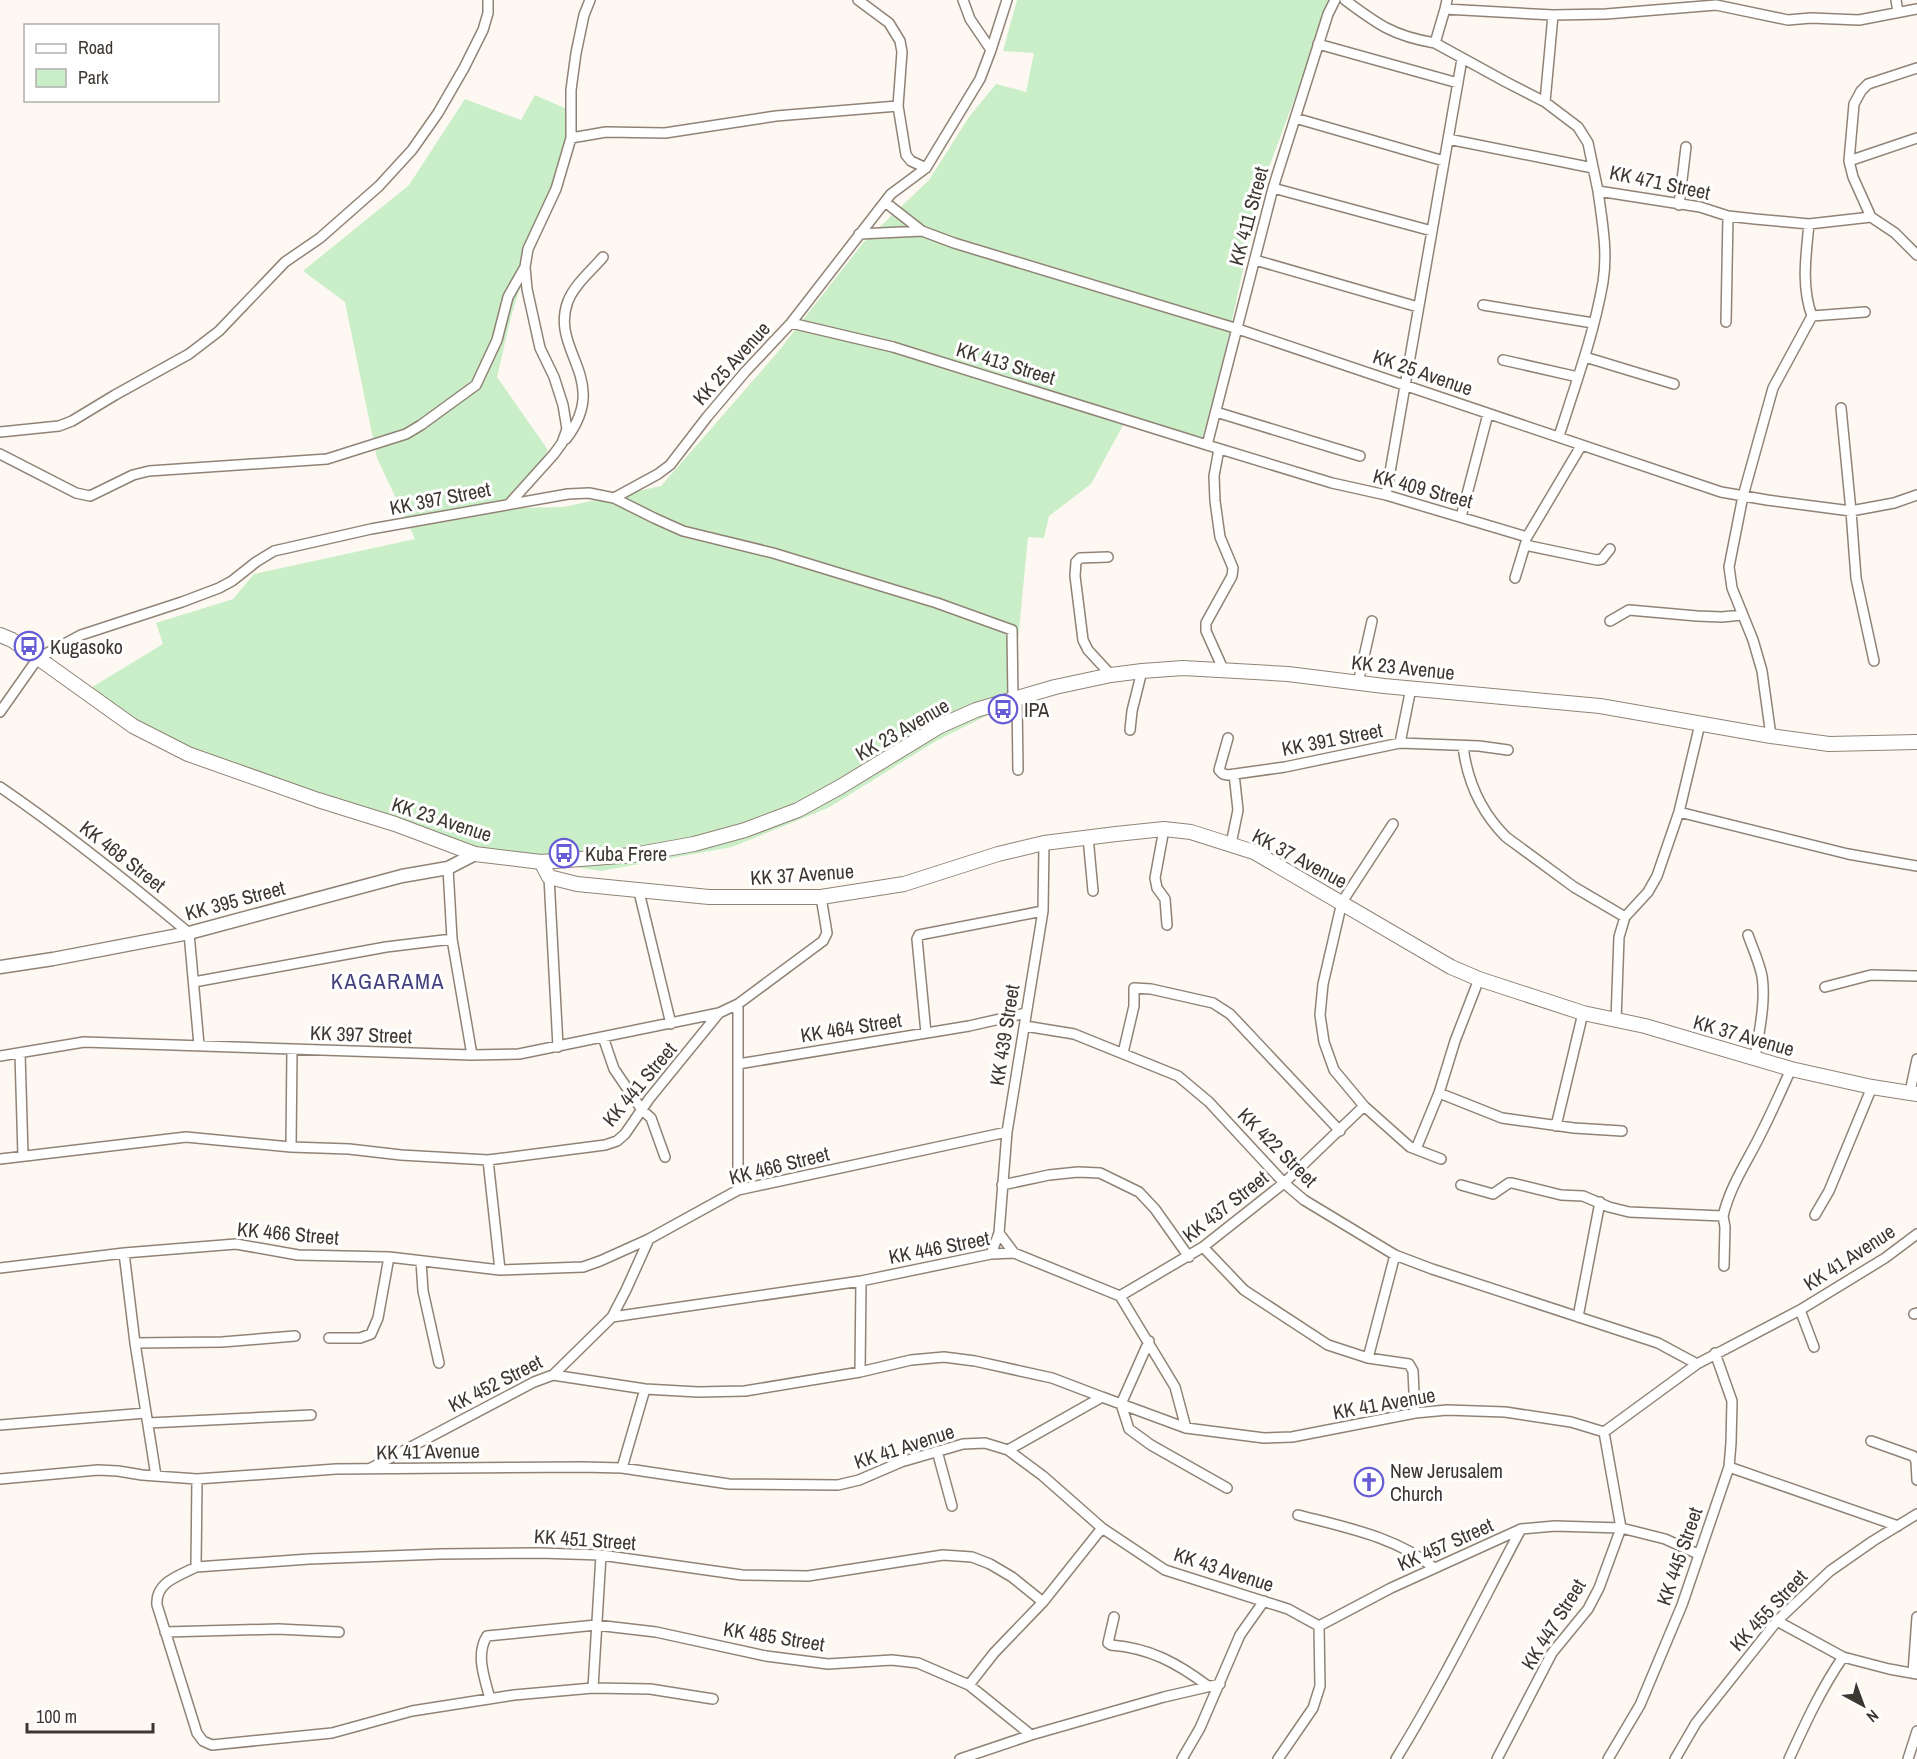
<svg xmlns="http://www.w3.org/2000/svg" width="1917" height="1759" font-family="'Archivo Narrow',sans-serif">
	<rect width="100%" height="100%" fill="#fef8f2"/>
	<path fill="#caefc8" d="M 1017,0 L 1331,0 L 1261,189 L 1225,352 L 1202,440 L 1128,416 L 1091,484 L 1049,516 L 1044,538 L 1028,537 L 1012,703 L 936,741 L 828,808 L 732,847 L 601,871 L 477,852 L 167,741 L 89,689 L 163,644 L 156,623 L 233,599 L 254,574 L 415,539 L 377,458 L 345,302 L 303,271 L 409,185 L 465,99 L 521,120 L 535,95 L 567,109 L 565,140 L 511,317 L 497,377 L 548,450 L 517,508 L 563,507 L 661,486 L 777,353 L 863,243 L 929,180 L 969,117 L 996,84 L 1026,92 L 1034,53 L 1003,51 Z"/>
	<g fill="none" stroke-linecap="round" stroke-linejoin="round">
		<g stroke="#908376" stroke-width="12">
			<path id="minor" d="M 858,0 L 889,23 L 900,41 L 902,52 L 898,106 L 906,155 L 911,161 L 926,168
				M 963,0 L 970,19 L 991,50
				M 1345,0 C 1377,24 1393,36 1435,43
				M 1447,0 L 1445,9 L 1553,15 L 1606,14 L 1716,5 L 1788,20 L 1811,18 L 1859,20 L 1917,9
				M 1896,0 L 1898,12
				M 1445,9 L 1435,43 L 1506,82 L 1545,102 L 1578,127 L 1588,143 L 1598,191 L 1700,207 L 1728,216 L 1755,219 L 1809,224 L 1871,217
				M 1318,44 L 1458,83
				M 1917,68 L 1868,84 L 1861,91 L 1854,104 L 1849,161 L 1853,177 L 1871,217 L 1895,233 L 1917,255
				M 1545,102 L 1553,15
				M 1295,118 L 1444,161
				M 571,138 L 606,132 L 665,133 L 776,116 L 898,106
				M 1448,139 L 1593,168
				M 1849,161 L 1917,138
				M 1273,188 L 1432,231
				M 885,202 L 922,231 L 954,243 L 1238,329 L 1721,492 L 1767,500 L 1851,511 L 1894,503 L 1917,495
				M 1679,205 L 1686,147
				M 859,234 L 922,231
				M 1255,260 L 1418,307
				M 1483,305 L 1593,323
				M 1812,316 L 1865,312
				M 1726,322 L 1728,216
				M 791,323 L 893,347 L 1207,445 L 1332,483 L 1386,495 L 1527,537 L 1581,446
				M 1585,357 L 1674,384
				M 1503,360 L 1578,377
				M 1841,408 L 1851,511 L 1856,578 L 1874,661
				M 1216,412 L 1360,456
				M 0,432 L 59,426 L 72,421 L 115,395 L 189,354 L 219,331 L 285,262 L 320,238 L 379,186 L 412,150 L 438,113 L 464,68 L 483,30 L 488,13 L 488,0
				M 1559,436 C 1575,386 1594,334 1603,282 C 1608,251 1602,221 1598,191
				M 566,439 C 612,379 549,351 568,301 C 575,284 591,271 603,257
				M 1207,445 L 1273,188 L 1328,14 L 1335,0
				M 1219,449 L 1214,476 L 1215,501 L 1220,537 L 1233,568 L 1232,576 L 1206,623 L 1206,631 L 1224,671
				M 0,454 L 76,493 L 90,496 L 133,475 L 149,471 L 327,459 L 406,434 L 421,425 L 476,385 L 497,340 L 508,297 L 525,267
				M 1386,495 L 1462,59
				M 614,498 L 658,474 L 670,465 L 707,417 L 745,372 L 791,323 L 891,194 L 926,168 L 980,79 L 991,50 L 1007,0
				M 510,503 L 554,454 L 562,443 L 567,429 L 563,405 L 554,377 L 540,348 L 527,289 L 525,267 L 528,249 L 556,189 L 571,138 L 571,90 L 576,53 L 584,15 L 590,0
				M 1461,517 L 1488,414
				M 1525,545 L 1597,560 L 1602,559 L 1610,549
				M 1108,557 L 1080,558 L 1076,562 L 1075,576 L 1083,640 L 1088,650 L 1111,675
				M 1515,578 L 1526,542
				M 1610,621 L 1629,610 L 1697,616 L 1722,617 L 1742,615
				M 1358,683 L 1372,621
				M 1017,698 L 1018,770
				M 0,712 L 38,658 L 81,635 L 182,602 L 219,588 L 232,581 L 256,562 L 274,551 L 371,529 L 568,494 L 589,493 L 614,498 L 654,518 L 683,531 L 773,553 L 937,603 L 1012,630 L 1013,699
				M 1130,730 L 1132,711 L 1142,671
				M 1771,736 L 1762,671 L 1753,640 L 1732,588 L 1729,567 L 1743,496 L 1773,388 L 1812,316 C 1801,287 1806,255 1809,224
				M 1228,738 L 1219,770 L 1223,774 L 1228,775 L 1285,767 L 1400,743 L 1479,746 L 1508,750
				M 1400,743 L 1411,688
				M 1463,746 C 1467,780 1481,812 1506,837 L 1574,887 L 1625,917 L 1619,937 L 1616,1021
				M 0,787 C 66,832 128,882 189,933 L 199,1045
				M 1679,812 L 1848,854 L 1917,866
				M 1164,829 L 1155,878 L 1157,888 L 1165,899 L 1167,925
				M 1088,837 L 1093,891
				M 1231,844 L 1238,810 L 1234,774
				M 448,868 L 452,939 L 472,1055
				M 549,877 L 558,1047
				M 639,892 L 671,1024
				M 1625,917 L 1648,892 L 1657,876 L 1679,812 L 1700,724
				M 1748,935 C 1753,949 1759,962 1762,976 C 1766,1002 1759,1032 1755,1058
				M 194,982 L 386,947 L 452,939
				M 1825,987 L 1871,975 L 1917,976
				M 738,1004 L 738,1190
				M 1025,1026 L 1074,1034 L 1178,1076 L 1209,1102 L 1284,1183 L 1304,1200 L 1395,1255 L 1432,1269 L 1658,1343 L 1697,1364
				M 926,1033 L 917,939 L 919,935 L 1043,911
				M 603,1037 L 614,1069 L 642,1110 L 651,1118 L 665,1157
				M 20,1053 L 23,1156
				M 1123,1053 L 1134,1006 L 1134,988 L 1151,989 L 1213,1003 L 1230,1014 L 1340,1131
				M 0,1056 L 84,1042 L 472,1055 L 519,1054 L 719,1013
				M 738,1064 L 969,1026 L 1026,1013
				M 1910,1092 L 1917,1059
				M 1439,1093 L 1502,1118 L 1574,1128 L 1622,1131
				M 1364,1106 L 1410,1147 L 1441,1159
				M 1556,1126 L 1583,1013
				M 291,1147 L 292,1050
				M 1416,1149 L 1439,1093 L 1455,1041 L 1479,979
				M 0,1159 L 186,1137 L 291,1147 L 349,1149 L 401,1155 L 488,1160 L 605,1145 L 617,1141 L 625,1134 L 649,1099 L 719,1013 L 738,1004 L 823,941 L 827,933 L 821,897
				M 488,1160 L 500,1270
				M 1002,1185 L 1049,1175 L 1078,1172 L 1100,1173 L 1139,1192 L 1155,1209 L 1189,1257
				M 1461,1185 L 1493,1194 L 1509,1183 L 1512,1183 L 1561,1195 L 1583,1196 L 1609,1207 L 1629,1212 L 1723,1216 C 1729,1191 1741,1171 1753,1149 C 1767,1123 1779,1096 1791,1069
				M 1815,1215 L 1829,1191 L 1872,1087
				M 1723,1216 L 1725,1227 L 1724,1266
				M 999,1233 L 1014,1253
				M 1203,1247 L 1244,1290 L 1328,1345 L 1368,1358 L 1409,1364 L 1413,1371 L 1415,1413
				M 124,1253 L 135,1343 L 156,1476
				M 991,1254 L 999,1233 L 1007,1132 L 1043,911 L 1044,843
				M 421,1261 L 423,1291 L 439,1363
				M 0,1268 L 124,1253 L 236,1244 L 298,1255 L 389,1257 L 500,1270 L 583,1267 L 600,1261 L 649,1239 L 738,1190 L 1007,1132
				M 1120,1296 L 1203,1247 L 1284,1183 L 1364,1106 L 1334,1070 L 1324,1042 L 1320,1015 L 1323,984 L 1342,902 L 1393,824
				M 1800,1310 L 1814,1347
				M 1914,1314 L 1917,1313
				M 612,1317 L 861,1281 L 991,1254 L 1014,1253 L 1120,1296 L 1175,1387 L 1186,1428
				M 1578,1317 L 1600,1202
				M 329,1338 L 360,1338 L 371,1334 L 378,1318 L 389,1257
				M 1149,1341 L 1121,1404 L 1129,1429 L 1151,1445 L 1227,1488
				M 135,1343 L 222,1342 L 295,1336
				M 1368,1358 L 1395,1255
				M 860,1372 L 861,1281
				M 553,1375 L 645,1389 L 698,1392 L 745,1391 L 860,1372 L 911,1360 L 944,1357 L 975,1361 L 1052,1378 L 1102,1397
				M 148,1423 L 311,1415
				M 0,1425 L 146,1413
				M 1871,1441 L 1913,1456 L 1916,1461 L 1917,1480
				M 1008,1450 L 1043,1476 L 1102,1528 L 1165,1570 L 1288,1609 L 1319,1626 L 1320,1686 L 1313,1708 L 1278,1759
				M 937,1451 L 952,1506
				M 1729,1467 L 1898,1526
				M 371,1468 L 534,1382 L 553,1375 L 612,1317 L 626,1290 L 649,1239
				M 622,1468 L 645,1389
				M 0,1479 L 98,1470 L 118,1471 L 142,1475 L 197,1479 L 336,1469 L 583,1467 L 622,1468 L 729,1484 L 838,1485 L 859,1480 L 901,1462 L 963,1444 L 985,1443 L 1008,1450 L 1102,1397 L 1186,1428 L 1264,1438 L 1292,1437 L 1415,1413 L 1447,1410 L 1505,1412 L 1571,1422 L 1604,1432 L 1697,1364 L 1800,1310 L 1885,1258 L 1917,1234
				M 197,1479 L 196,1567 L 309,1559 L 440,1554 L 540,1553 L 601,1555 L 742,1575 L 808,1576 L 943,1555 L 972,1557 L 990,1564 L 1012,1577 L 1043,1602
				M 1298,1515 C 1344,1527 1397,1537 1434,1568
				M 196,1567 C 179,1576 155,1582 157,1605 L 197,1733 L 203,1741 L 212,1745 L 332,1733 L 412,1711 L 514,1695 L 593,1688 L 650,1689 L 713,1699
				M 1114,1617 L 1108,1643 L 1111,1645 C 1150,1648 1177,1663 1208,1686
				M 1777,1621 L 1843,1657
				M 1319,1626 L 1391,1588 L 1521,1529 L 1555,1526 L 1621,1528 L 1665,1539 L 1698,1554
				M 165,1632 L 278,1629 L 339,1632
				M 1913,1673 L 1917,1617
				M 969,1685 L 994,1653 L 1043,1602 L 1102,1528
				M 593,1688 L 601,1555
				M 490,1699 C 485,1679 475,1655 487,1636 L 596,1625 L 656,1632 L 766,1656 L 828,1664 L 892,1660 L 918,1663 L 969,1685 L 1031,1735
				M 960,1759 L 1031,1735 L 1164,1697 L 1220,1684
				M 1182,1759 L 1200,1728 L 1240,1635 L 1264,1601
				M 1396,1759 C 1442,1684 1480,1606 1521,1529
				M 1497,1759 L 1552,1653 L 1588,1609 L 1599,1588 L 1621,1528 L 1604,1432
				M 1608,1759 L 1640,1705 L 1682,1605 L 1729,1467 L 1731,1443 L 1732,1401 L 1715,1353
				M 1675,1759 L 1696,1723 L 1777,1621 L 1830,1571 L 1873,1541 L 1917,1514
				M 1789,1759 C 1805,1724 1821,1689 1843,1657 L 1889,1669 L 1917,1674
				M 1908,1759 L 1917,1731"/>
		</g>
		<g stroke="#908376" stroke-width="15">
			<path id="tertiary" d="M 0,967 L 53,959 L 189,933 L 402,876 L 448,868 L 475,854"/>
		</g>
		<g stroke="#908376" stroke-width="16">
			<path id="secondary" d="M 0,635 L 12,640 L 38,658 L 133,726 L 188,754 L 318,800 L 395,824 L 475,854 L 541,862 L 633,855 L 694,844 L 745,830 L 798,810 L 840,787 L 940,726 L 976,710 L 1055,687 L 1111,675 L 1142,671 L 1183,668 L 1288,674 L 1384,686 L 1600,706 L 1771,736 L 1829,744 L 1917,742
				M 541,862 L 549,877 L 577,884 L 709,897 L 821,897 L 904,884 L 998,854 L 1044,843 L 1116,834 L 1164,829 L 1191,832 L 1254,852 L 1451,967 L 1479,979 L 1583,1013 L 1645,1026 L 1791,1069 L 1872,1087 L 1917,1094"/>
		</g>
		<use href="#minor" stroke="#fff" stroke-width="9"/>
		<use href="#tertiary" stroke="#fff" stroke-width="12"/>
		<use href="#secondary" stroke="#fff" stroke-width="14"/>
	</g>
	<defs>
		<g id="bus-ring" transform="scale(1.5)"><circle r="9.5" fill="#fff" stroke="#655cd6" stroke-width="1.5"/><path d="M-5-6H5V4H4V6H2V4H-2V6H-4V4H-5ZM-3.5-4V0h7V-4ZM-3.5 1.2v1.5H-2V1.2ZM2 1.2v1.5H3.5V1.2Z" fill="#655cd6"/></g>
		<g id="church-ring" transform="scale(1.5)"><circle r="9.5" fill="#fff" stroke="#655cd6" stroke-width="1.5"/><path d="M-1.2-6h2.4v3.5h3.3v2.4h-3.3V6h-2.4V-.1h-3.3v-2.4h3.3Z" fill="#655cd6"/></g>
	</defs>
	<g fill-rule="evenodd">
		<use href="#bus-ring" x="29" y="646"/>
		<use href="#bus-ring" x="1003" y="709"/>
		<use href="#bus-ring" x="564" y="853"/>
		<use href="#church-ring" x="1369" y="1482"/>
	</g>
	<g text-anchor="middle" dominant-baseline="central" stroke-width="6" stroke-linejoin="round" paint-order="stroke">
		<g font-size="20" fill="#3d3732" stroke="#fff">
			<text transform="translate(1660 182) rotate(12)">KK 471 Street</text>
			<text transform="translate(1248 216) rotate(-75)">KK 411 Street</text>
			<text transform="translate(731 363) rotate(-48)">KK 25 Avenue</text>
			<text transform="translate(1006 363) rotate(17)">KK 413 Street</text>
			<text transform="translate(1423 372) rotate(19)">KK 25 Avenue</text>
			<text transform="translate(1423 488) rotate(15)">KK 409 Street</text>
			<text transform="translate(440 498) rotate(-11)">KK 397 Street</text>
			<text transform="translate(1403 667) rotate(6)">KK 23 Avenue</text>
			<text transform="translate(902 729) rotate(-30)">KK 23 Avenue</text>
			<text transform="translate(1332 739) rotate(-11)">KK 391 Street</text>
			<text transform="translate(442 819) rotate(18)">KK 23 Avenue</text>
			<text transform="translate(123 856) rotate(38)">KK 468 Street</text>
			<text transform="translate(1300 858) rotate(28)">KK 37 Avenue</text>
			<text transform="translate(802 874) rotate(-4)">KK 37 Avenue</text>
			<text transform="translate(235 900) rotate(-15)">KK 395 Street</text>
			<text transform="translate(851 1027) rotate(-9)">KK 464 Street</text>
			<text transform="translate(361 1034) rotate(2)">KK 397 Street</text>
			<text transform="translate(1004 1035) rotate(-81)">KK 439 Street</text>
			<text transform="translate(1744 1035) rotate(16)">KK 37 Avenue</text>
			<text transform="translate(639 1084) rotate(-50)">KK 441 Street</text>
			<text transform="translate(1278 1147) rotate(45)">KK 422 Street</text>
			<text transform="translate(779 1165) rotate(-14)">KK 466 Street</text>
			<text transform="translate(1225 1206) rotate(-38)">KK 437 Street</text>
			<text transform="translate(288 1233) rotate(5)">KK 466 Street</text>
			<text transform="translate(939 1247) rotate(-11)">KK 446 Street</text>
			<text transform="translate(1849 1257) rotate(-33)">KK 41 Avenue</text>
			<text transform="translate(495 1383) rotate(-27)">KK 452 Street</text>
			<text transform="translate(1384 1403) rotate(-10)">KK 41 Avenue</text>
			<text transform="translate(904 1446) rotate(-18)">KK 41 Avenue</text>
			<text transform="translate(428 1451) rotate(-1)">KK 41 Avenue</text>
			<text transform="translate(585 1539) rotate(4)">KK 451 Street</text>
			<text transform="translate(1445 1544) rotate(-24)">KK 457 Street</text>
			<text transform="translate(1679 1556) rotate(-71)">KK 445 Street</text>
			<text transform="translate(1224 1569) rotate(18)">KK 43 Avenue</text>
			<text transform="translate(1768 1610) rotate(-47)">KK 455 Street</text>
			<text transform="translate(1553 1624) rotate(-58)">KK 447 Street</text>
			<text transform="translate(774 1636) rotate(9)">KK 485 Street</text>
		</g>
		<g font-size="20" fill="#3d3732" stroke="#fff" text-anchor="start">
			<text x="50" y="646">Kugasoko</text>
			<text x="1024" y="709">IPA</text>
			<text x="585" y="853">Kuba Frere</text>
			<text x="1390" y="1470">New Jerusalem<tspan x="1390" dy="23">Church</tspan></text>
		</g>
		<g font-size="22" letter-spacing="1.5" fill="#43427f" stroke="#fff">
			<text x="388" y="981">KAGARAMA</text>
		</g>
	</g>
	<rect x="24" y="24" width="195" height="78" fill="#ffffff" stroke="#b1afad" stroke-width="1.5"/>
	<rect x="36" y="44" width="30" height="9" fill="#ffffff" stroke="#b1afad" stroke-width="1.5"/>
	<text x="78" y="54" font-size="18" fill="#3d3732">Road</text>
	<rect x="36" y="69" width="30" height="18" fill="#caefc8" stroke="#b1afad" stroke-width="1.5"/>
	<text x="78" y="84" font-size="18" fill="#3d3732">Park</text>
	<g transform="translate(1863 1705) rotate(139)" stroke="#ffffff" stroke-width="4.5" paint-order="stroke">
	<path d="M0-4.5L10 22L0 15L-10 22Z" fill="#3d3732"/>
	<text y="-9" font-size="16" font-weight="bold" text-anchor="middle" fill="#3d3732">N</text>
	</g>
	<path d="M27 1723v9h126v-9" fill="none" stroke="#3d3732" stroke-width="3"/>
	<text x="36" y="1723" font-size="18" fill="#3d3732" stroke="#ffffff" stroke-width="4.5" paint-order="stroke">100 m</text>
</svg>
